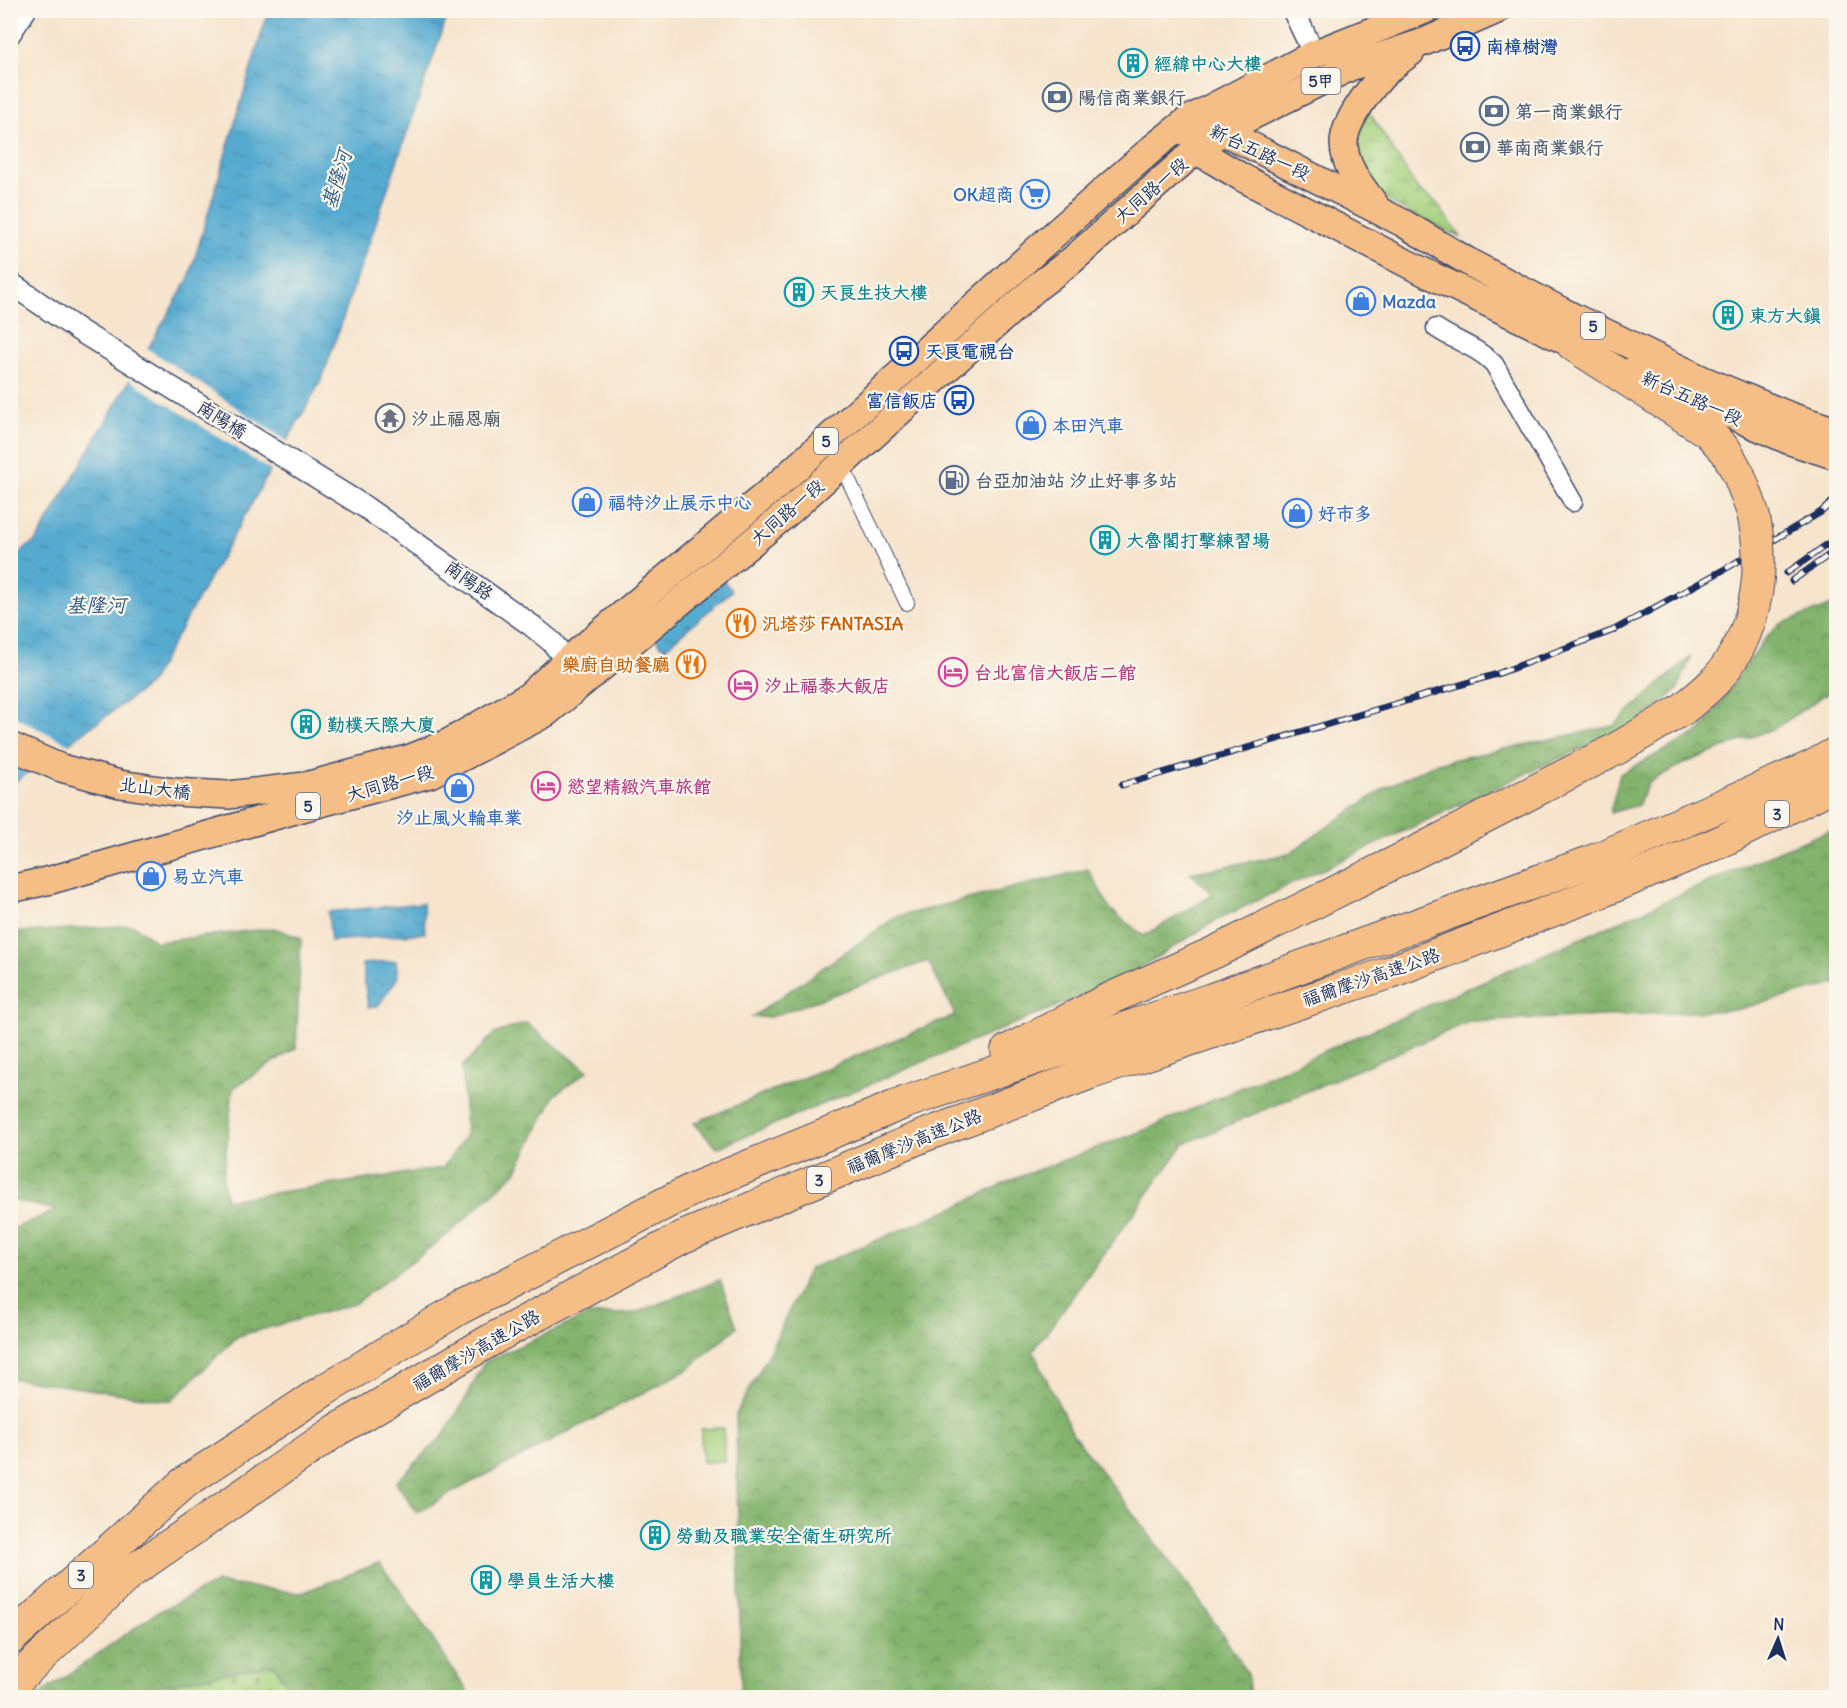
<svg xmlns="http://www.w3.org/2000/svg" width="1847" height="1708" font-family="Delius,'LXGW WenKai TC',sans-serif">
	<defs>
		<pattern id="forest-crowns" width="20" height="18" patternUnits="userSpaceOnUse" patternTransform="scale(1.5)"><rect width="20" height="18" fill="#83b36c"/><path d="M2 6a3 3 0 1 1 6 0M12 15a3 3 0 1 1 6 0" fill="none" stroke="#6a925c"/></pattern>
		<pattern id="wetland-marsh" width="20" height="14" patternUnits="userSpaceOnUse" patternTransform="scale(1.5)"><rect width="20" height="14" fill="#a4d17d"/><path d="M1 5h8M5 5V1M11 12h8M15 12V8" fill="none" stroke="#85aa6a"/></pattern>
		<pattern id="cemetery-stones" width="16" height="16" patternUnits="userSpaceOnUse" patternTransform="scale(1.5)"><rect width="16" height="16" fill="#a4d17d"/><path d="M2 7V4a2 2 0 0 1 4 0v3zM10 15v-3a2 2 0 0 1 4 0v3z" fill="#85aa6a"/></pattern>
		<pattern id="water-ripples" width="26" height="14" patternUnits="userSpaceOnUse" patternTransform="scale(1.5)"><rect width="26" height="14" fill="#54aad0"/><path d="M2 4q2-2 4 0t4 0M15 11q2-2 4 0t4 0" fill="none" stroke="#458bac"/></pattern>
	</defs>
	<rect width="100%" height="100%" fill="#fbf7ec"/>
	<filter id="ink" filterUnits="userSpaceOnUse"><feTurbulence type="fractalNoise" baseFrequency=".0167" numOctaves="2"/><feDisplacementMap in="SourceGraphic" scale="12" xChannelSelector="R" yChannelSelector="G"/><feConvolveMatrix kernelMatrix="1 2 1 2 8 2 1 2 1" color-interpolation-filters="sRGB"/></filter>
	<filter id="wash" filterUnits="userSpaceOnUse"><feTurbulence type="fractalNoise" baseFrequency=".008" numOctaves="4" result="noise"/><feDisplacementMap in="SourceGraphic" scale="24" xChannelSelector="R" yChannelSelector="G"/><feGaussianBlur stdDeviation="1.35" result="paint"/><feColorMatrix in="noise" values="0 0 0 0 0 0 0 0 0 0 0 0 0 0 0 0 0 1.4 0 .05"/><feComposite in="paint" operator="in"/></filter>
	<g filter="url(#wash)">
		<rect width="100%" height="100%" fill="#f6e4cd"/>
		<path fill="url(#forest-crowns)" stroke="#4f7165" stroke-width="1.5" d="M 1836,600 L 1836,687 L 1777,727 L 1685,763 L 1649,782 L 1638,805 L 1610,813 L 1620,774 L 1701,731 L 1763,641 L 1778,625 L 1830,606 Z
			M 1691,656 L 1678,689 L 1634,727 L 1544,765 L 1220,918 L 1122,979 L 717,1148 L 694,1123 L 955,1015 L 928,961 L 770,1017 L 752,1017 L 896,917 L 1088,869 L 1111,910 L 1144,936 L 1213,895 L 1191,873 L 1288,854 L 1386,787 L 1437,763 L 1613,726 Z
			M 1836,828 L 1836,984 L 1735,1010 L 1469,1022 L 1184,1144 L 1033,1351 L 1073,1434 L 1206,1610 L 1247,1672 L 1250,1697 L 727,1697 L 741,1688 L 736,1414 L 767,1357 L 809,1269 L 955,1207 L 1016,1178 L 1145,1130 L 1779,851 Z
			M 134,925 L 156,942 L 274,928 L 301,938 L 296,1048 L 233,1088 L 223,1178 L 226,1200 L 443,1168 L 466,1135 L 462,1067 L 494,1034 L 526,1023 L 588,1071 L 555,1095 L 516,1172 L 450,1233 L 354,1304 L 238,1336 L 171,1401 L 11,1378 L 11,1230 L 56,1210 L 11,1200 L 11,933 Z
			M 720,1280 L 737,1327 L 687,1370 L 449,1494 L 417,1513 L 396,1482 L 443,1436 L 466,1398 L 484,1362 L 589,1315 L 635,1313 Z
			M 379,1563 L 400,1590 L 471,1697 L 35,1698 L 156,1613 L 217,1583 L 301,1593 Z"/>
		<path fill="url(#wetland-marsh)" stroke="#60806e" stroke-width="1.5" d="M 1368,110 L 1418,190 L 1435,201 L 1461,237 L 1401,209 L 1377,192 L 1358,153 L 1359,138 Z"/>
		<path fill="url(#cemetery-stones)" stroke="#60806e" stroke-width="1.5" d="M 273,1664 L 296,1697 L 134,1697 L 142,1689 Z"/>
		<path fill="#a4d17d" stroke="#60806e" stroke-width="1.5" d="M 723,1428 L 725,1461 L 702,1462 L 701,1429 Z"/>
		<path fill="url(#water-ripples)" stroke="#386c97" stroke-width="1.5" d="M 268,11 L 449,11 L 322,379 L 149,685 L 11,785 L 10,560 L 37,540 L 189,278 Z
			M 720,577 L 732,591 L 664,649 L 651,633 Z
			M 423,903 L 425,933 L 331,941 L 328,912 Z
			M 396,961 L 398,977 L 378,1006 L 368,1007 L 362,964 Z"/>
		<path fill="#f6e4cd" d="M 145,347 L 290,443 L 273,472 L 127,378 Z
			M 11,715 L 71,745 L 41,767 L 10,753 Z"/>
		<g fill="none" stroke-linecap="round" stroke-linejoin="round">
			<path stroke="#54aad0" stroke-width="4.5" d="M 921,1698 L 921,1697"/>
		</g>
	</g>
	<g filter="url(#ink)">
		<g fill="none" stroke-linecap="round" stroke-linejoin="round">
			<g stroke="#3c4a6f" stroke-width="16">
				<path id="pedestrian" d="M 841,464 L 907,603"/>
			</g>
			<g stroke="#3c4a6f" stroke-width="21">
				<path id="minor" d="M 10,36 L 27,10
					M 1436,328 C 1455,341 1477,347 1494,364 L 1573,502"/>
			</g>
			<g stroke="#3c4a6f" stroke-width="24">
				<path id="tertiary" d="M 1293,10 L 1314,54
					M 10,283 L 80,331 L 365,507 L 531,625 L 552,642 L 567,661"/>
			</g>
			<g stroke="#3c4a6f" stroke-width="30">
				<path id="primary" d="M 1209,127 L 1222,131 L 1403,223 L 1472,264 L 1573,317 L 1701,379 L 1790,416 L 1836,431
					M 1192,135 L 1196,150 L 1243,178 L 1410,265 L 1591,353
					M 1375,205 C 1362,187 1344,167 1344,143 C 1344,121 1373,84 1389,69 C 1396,63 1404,57 1411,52
					M 1632,371 L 1790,441 L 1836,456
					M 10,746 L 61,768 L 120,784 L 175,792 L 228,795 L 305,786 L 411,758 L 448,743 L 529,696 L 567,661 L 775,487 L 1041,246 L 1154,147 L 1188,120 L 1314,54 L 1425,10
					M 10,889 L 51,880 L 309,806 L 430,774 L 546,713 L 792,509 L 1038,286 L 1071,261 L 1196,150 L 1222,131 L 1350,67 L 1424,42 L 1497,10"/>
			</g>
			<g stroke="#3c4a6f" stroke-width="34">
				<path id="motorway" d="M 1573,345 L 1708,432 L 1726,451 L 1739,475
					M 1007,1051 L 1107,1000 L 1215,952 L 1418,851 L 1618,748 L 1683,709
					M 10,1639 L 184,1483 L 326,1389 L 460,1308 L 695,1188 L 906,1102 L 1212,999 L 1590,862 L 1813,766 L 1836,753
					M 10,1686 L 131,1572 L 337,1430 L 496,1337 L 683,1237 L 923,1136 L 1088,1074 L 1385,974 L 1593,895 L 1718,843 L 1836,784"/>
			</g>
			<use href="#pedestrian" stroke="#fff" stroke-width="14"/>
			<use href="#minor" stroke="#fff" stroke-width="18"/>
			<use href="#tertiary" stroke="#fff" stroke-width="21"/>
			<use href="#primary" stroke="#f6be87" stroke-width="27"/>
			<use href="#motorway" stroke="#f6be87" stroke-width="32"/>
			<g stroke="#1b2f5e" stroke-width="7">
				<path id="rail" d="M 1787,573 L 1836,538
					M 1792,581 L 1836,550
					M 1122,785 L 1497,674 L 1614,630 L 1725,569 L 1821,512 L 1836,499"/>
			</g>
			<use href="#rail" stroke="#fbf7ec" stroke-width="4.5" stroke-dasharray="14" stroke-linecap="butt"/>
			<g stroke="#3c4a6f" stroke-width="34" stroke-linecap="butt">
				<path id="motorway-bridge" d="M 1683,709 C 1694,700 1707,690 1717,679 C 1755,635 1766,574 1754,518 C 1751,504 1744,489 1739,475"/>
			</g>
			<use href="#motorway-bridge" stroke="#f6be87" stroke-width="32"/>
		</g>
	</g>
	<defs>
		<g id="bus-ring" transform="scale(1.5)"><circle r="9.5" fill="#fbf7ec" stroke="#1a4fb4" stroke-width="1.5"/><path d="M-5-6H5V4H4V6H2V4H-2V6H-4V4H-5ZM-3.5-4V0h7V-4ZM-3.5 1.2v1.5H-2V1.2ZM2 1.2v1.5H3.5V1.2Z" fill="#1a4fb4"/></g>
		<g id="building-ring" transform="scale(1.5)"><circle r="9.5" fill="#fbf7ec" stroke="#0f9aa8" stroke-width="1.5"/><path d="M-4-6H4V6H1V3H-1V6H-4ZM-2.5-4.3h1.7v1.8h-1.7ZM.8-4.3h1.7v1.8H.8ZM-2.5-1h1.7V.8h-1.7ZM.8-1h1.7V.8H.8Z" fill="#0f9aa8"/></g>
		<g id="bank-ring" transform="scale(1.5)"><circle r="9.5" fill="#fbf7ec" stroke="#5c6f8a" stroke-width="1.5"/><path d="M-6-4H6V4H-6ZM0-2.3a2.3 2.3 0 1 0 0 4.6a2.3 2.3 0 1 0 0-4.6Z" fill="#5c6f8a"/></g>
		<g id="supermarket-ring" transform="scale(1.5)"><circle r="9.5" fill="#fbf7ec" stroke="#3f7fe0" stroke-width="1.5"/><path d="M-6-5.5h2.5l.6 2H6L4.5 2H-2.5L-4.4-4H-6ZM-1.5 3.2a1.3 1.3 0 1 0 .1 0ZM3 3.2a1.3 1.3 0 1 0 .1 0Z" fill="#3f7fe0"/></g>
		<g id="shop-ring" transform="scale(1.5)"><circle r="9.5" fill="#fbf7ec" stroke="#3f7fe0" stroke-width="1.5"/><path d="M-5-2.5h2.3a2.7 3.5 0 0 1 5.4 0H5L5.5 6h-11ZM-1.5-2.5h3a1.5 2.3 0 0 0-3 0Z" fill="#3f7fe0"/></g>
		<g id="temple-ring" transform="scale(1.5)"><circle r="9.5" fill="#fbf7ec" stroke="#6b7280" stroke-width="1.5"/><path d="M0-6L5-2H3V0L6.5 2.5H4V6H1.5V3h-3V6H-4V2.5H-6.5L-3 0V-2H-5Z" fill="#6b7280"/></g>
		<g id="fuel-ring" transform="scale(1.5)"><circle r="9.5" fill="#fbf7ec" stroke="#5c6f8a" stroke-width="1.5"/><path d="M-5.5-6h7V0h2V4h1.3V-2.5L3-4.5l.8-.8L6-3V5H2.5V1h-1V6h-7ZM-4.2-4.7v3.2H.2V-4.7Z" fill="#5c6f8a"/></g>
		<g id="restaurant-ring" transform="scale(1.5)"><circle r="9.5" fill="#fbf7ec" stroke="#e8710a" stroke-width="1.5"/><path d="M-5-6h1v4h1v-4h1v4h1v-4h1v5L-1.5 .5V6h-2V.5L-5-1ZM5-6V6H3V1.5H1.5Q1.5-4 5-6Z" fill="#e8710a"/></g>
		<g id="hotel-ring" transform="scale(1.5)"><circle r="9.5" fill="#fbf7ec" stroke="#d1479c" stroke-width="1.5"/><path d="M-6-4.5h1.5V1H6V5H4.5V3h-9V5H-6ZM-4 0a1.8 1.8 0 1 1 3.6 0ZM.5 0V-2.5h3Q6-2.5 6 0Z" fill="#d1479c"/></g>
	</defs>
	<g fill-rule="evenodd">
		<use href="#bus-ring" x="1465" y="46"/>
		<use href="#building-ring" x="1133" y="63"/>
		<use href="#bank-ring" x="1057" y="97"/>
		<use href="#bank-ring" x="1494" y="111"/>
		<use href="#bank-ring" x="1475" y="147"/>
		<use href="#supermarket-ring" x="1035" y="194"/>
		<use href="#building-ring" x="799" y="292"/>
		<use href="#shop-ring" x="1361" y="301"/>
		<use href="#building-ring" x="1728" y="315"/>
		<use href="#bus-ring" x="904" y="351"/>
		<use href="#bus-ring" x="959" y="400"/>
		<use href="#temple-ring" x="390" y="418"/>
		<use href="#shop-ring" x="1031" y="425"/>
		<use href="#fuel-ring" x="954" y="480"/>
		<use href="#shop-ring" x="587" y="502"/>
		<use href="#shop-ring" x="1297" y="513"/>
		<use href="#building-ring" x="1105" y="540"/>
		<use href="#restaurant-ring" x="741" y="623"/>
		<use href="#restaurant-ring" x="691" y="664"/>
		<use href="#hotel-ring" x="953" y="672"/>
		<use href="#hotel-ring" x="743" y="685"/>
		<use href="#building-ring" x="306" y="724"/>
		<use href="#hotel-ring" x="546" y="786"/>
		<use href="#shop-ring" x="459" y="788"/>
		<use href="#shop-ring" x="151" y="876"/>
		<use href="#building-ring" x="655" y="1535"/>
		<use href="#building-ring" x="486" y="1580"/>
	</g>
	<g text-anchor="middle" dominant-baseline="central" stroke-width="4.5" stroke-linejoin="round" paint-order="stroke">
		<g fill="#fbf7ec" stroke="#5e6b89" stroke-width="1.5">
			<rect x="1301.5" y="68" width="39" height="26" rx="4.5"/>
			<rect x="1581" y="313" width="24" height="26" rx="4.5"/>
			<rect x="814" y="428" width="24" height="26" rx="4.5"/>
			<rect x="296" y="793" width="24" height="26" rx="4.5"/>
			<rect x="1765" y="801" width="24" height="26" rx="4.5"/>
			<rect x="807" y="1167" width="24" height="26" rx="4.5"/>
			<rect x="69" y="1562" width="24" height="26" rx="4.5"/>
		</g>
		<g font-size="16" font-weight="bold" fill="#1b2f5e">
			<text x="1321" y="81">5甲</text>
			<text x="1593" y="326">5</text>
			<text x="826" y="441">5</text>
			<text x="308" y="806">5</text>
			<text x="1777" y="814">3</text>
			<text x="819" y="1180">3</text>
			<text x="81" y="1575">3</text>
		</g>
		<g font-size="18" font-weight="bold" fill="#164399" stroke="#fbf7ec" text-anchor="start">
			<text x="1486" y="46">南樟樹灣</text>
			<text x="925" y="351">天良電視台</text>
			<text x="938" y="400" text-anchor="end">富信飯店</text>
		</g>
		<g font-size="18" font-weight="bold" fill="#0d838f" stroke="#fbf7ec" text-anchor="start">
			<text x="1154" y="63">經緯中心大樓</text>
			<text x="820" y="292">天良生技大樓</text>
			<text x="1749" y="315">東方大鎮</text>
			<text x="1126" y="540">大魯閣打擊練習場</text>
			<text x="327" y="724">勤樸天際大廈</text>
			<text x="676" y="1535">勞動及職業安全衛生研究所</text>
			<text x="507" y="1580">學員生活大樓</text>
		</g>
		<g font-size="18" font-weight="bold" fill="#4e5e75" stroke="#fbf7ec" text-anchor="start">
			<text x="1078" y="97">陽信商業銀行</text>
			<text x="1515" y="111">第一商業銀行</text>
			<text x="1496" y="147">華南商業銀行</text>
			<text x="975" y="480">台亞加油站 汐止好事多站</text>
		</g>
		<g font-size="18" fill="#1b2f5e" stroke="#fbf7ec">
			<text transform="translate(1260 152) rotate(25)">新台五路一段</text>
			<text transform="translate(1151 190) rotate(-41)">大同路一段</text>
			<text transform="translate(1692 398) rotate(24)">新台五路一段</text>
			<text transform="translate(222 419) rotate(32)">南陽橋</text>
			<text transform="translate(787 512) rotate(-41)">大同路一段</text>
			<text transform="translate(469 580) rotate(35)">南陽路</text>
			<text transform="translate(390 783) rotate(-16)">大同路一段</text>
			<text transform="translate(155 788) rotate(7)">北山大橋</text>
			<text transform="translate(1371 977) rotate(-19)">福爾摩沙高速公路</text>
			<text transform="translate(914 1141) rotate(-22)">福爾摩沙高速公路</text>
			<text transform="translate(476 1350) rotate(-30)">福爾摩沙高速公路</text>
		</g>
		<g font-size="18" font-weight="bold" fill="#366cbe" stroke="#fbf7ec" text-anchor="start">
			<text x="1014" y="194" text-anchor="end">OK超商</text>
			<text x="1382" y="301">Mazda</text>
			<text x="1052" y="425">本田汽車</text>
			<text x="608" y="502">福特汐止展示中心</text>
			<text x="1318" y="513">好市多</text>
			<text x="459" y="817" text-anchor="middle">汐止風火輪車業</text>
			<text x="172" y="876">易立汽車</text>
		</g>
		<g font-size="18" font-weight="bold" fill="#5b616d" stroke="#fbf7ec" text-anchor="start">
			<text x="411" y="418">汐止福恩廟</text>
		</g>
		<g font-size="18" font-weight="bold" fill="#c56008" stroke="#fbf7ec" text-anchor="start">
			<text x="762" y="623">汎塔莎 FANTASIA</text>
			<text x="670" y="664" text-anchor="end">樂廚自助餐廳</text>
		</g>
		<g font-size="18" font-weight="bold" fill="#b23c85" stroke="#fbf7ec" text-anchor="start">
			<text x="974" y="672">台北富信大飯店二館</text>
			<text x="764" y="685">汐止福泰大飯店</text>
			<text x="567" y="786">慾望精緻汽車旅館</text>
		</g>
		<g font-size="20" font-style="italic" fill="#2f5a86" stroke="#fbf7ec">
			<text transform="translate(336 179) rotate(-73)">基隆河</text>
			<text x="96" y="604">基隆河</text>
		</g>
	</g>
	<rect width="1847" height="1708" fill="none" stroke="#fbf7ec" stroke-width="36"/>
	<g transform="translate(1778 1639) rotate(3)" stroke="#fbf7ec" stroke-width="4.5" paint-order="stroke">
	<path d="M0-4.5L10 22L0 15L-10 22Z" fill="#1b2f5e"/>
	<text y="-9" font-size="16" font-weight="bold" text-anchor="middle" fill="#1b2f5e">N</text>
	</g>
</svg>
